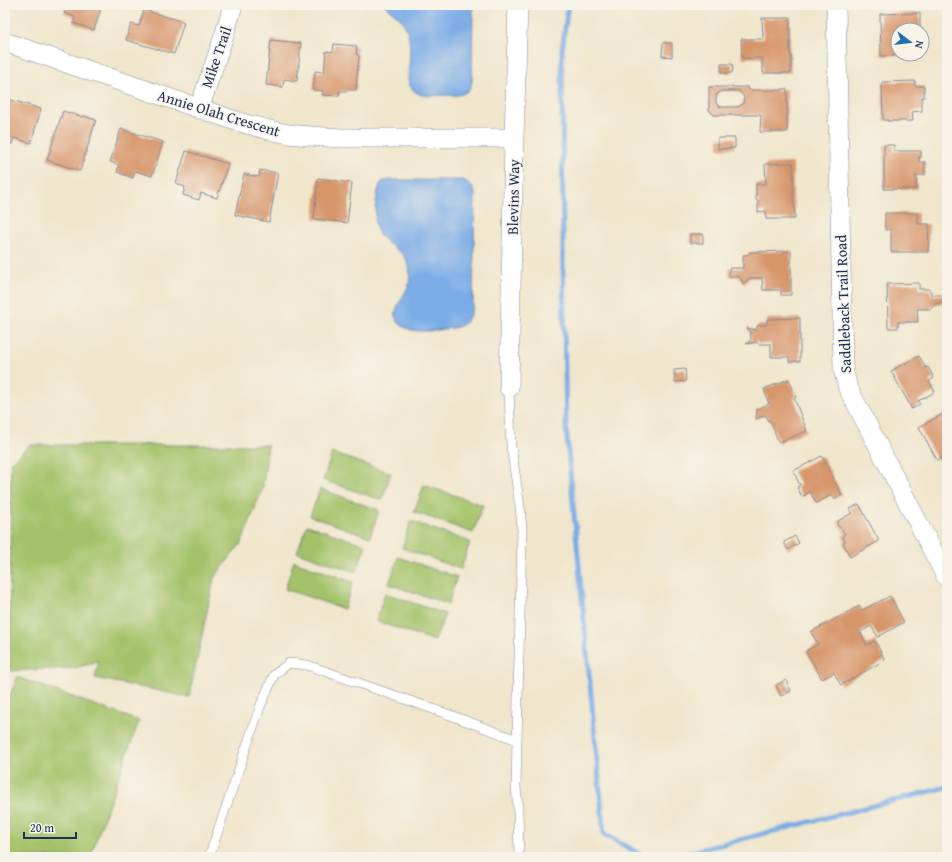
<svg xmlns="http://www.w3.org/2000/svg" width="952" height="862" font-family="'Gentium Book Plus',serif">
	<rect width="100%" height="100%" fill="#f7f3e8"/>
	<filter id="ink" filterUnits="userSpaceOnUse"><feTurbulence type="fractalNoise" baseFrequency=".025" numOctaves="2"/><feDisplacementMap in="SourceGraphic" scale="8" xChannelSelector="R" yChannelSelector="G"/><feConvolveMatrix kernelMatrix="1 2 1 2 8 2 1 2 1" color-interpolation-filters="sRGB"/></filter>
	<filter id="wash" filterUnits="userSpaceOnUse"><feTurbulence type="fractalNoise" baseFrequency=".012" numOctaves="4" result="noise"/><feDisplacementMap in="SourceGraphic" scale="16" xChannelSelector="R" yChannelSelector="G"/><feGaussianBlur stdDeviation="0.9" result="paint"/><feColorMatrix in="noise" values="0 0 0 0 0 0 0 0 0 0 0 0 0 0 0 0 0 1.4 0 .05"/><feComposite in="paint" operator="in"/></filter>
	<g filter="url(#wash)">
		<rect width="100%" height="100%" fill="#f0e6cc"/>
		<path fill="#a4c269" stroke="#607864" d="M 144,444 L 150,445 L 268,445 L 263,487 L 242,542 L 214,578 L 189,697 L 95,678 L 99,661 L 75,668 L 9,671 L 11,463 L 29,445 L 144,445 Z
			M 332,453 L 391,473 L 382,500 L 323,480 Z
			M 424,485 L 483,505 L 473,533 L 414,512 Z
			M 320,489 L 379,510 L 370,537 L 310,516 Z
			M 411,521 L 470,542 L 461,569 L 402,548 Z
			M 307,525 L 366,545 L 356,572 L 297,552 Z
			M 398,557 L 457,577 L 448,604 L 389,584 Z
			M 294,561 L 353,582 L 344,609 L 285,589 Z
			M 385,593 L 445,614 L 435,641 L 376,621 Z
			M 17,677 L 139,721 L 90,857 L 5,857 L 5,710 Z"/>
		<path fill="#7aace6" stroke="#4a6ea2" d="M 385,5 L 473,5 L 472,81 C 471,86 470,91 464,93 C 459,96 451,95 446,95 C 429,96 412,99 408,79 C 409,59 414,36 401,20 C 397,14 390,11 385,5 Z
			M 403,180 L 463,180 C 470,183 472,186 475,193 L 473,307 C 471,313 468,321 462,325 C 458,328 450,328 445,329 C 431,331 409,335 398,322 C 390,313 403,298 407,289 C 409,285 410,279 410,274 C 409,250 391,250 380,235 C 379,233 376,229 376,227 C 374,219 376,187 382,182 C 387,179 398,180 403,180 Z"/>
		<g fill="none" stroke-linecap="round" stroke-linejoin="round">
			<path stroke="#7aace6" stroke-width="5" d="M 568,5 L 562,50 L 563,265 L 566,427 L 604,834 L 645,857
				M 672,857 L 947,787"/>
		</g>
		<g id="blocks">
			<path fill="#d7956a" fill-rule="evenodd" d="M 67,5 L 102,5 L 94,30 L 73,23 L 75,17 L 64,13 Z
				M 144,10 L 184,22 L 174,54 L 126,40 L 131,24 L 139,26 Z
				M 920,13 L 920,28 L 919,28 L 919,30 L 898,30 L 898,54 L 908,54 L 908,55 L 881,56 L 880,14 Z
				M 787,17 L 790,17 L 790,55 L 791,55 L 791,73 L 763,73 L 763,65 L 762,65 L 762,58 L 742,58 L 741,39 L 763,39 L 762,18 L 787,18 Z
				M 271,40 L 301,43 L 297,81 L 284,79 L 283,87 L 266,85 Z
				M 663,43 L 672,43 L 672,57 L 662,56 Z
				M 334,44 L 357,46 L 356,54 L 359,55 L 356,90 L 348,90 L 348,91 L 340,91 L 339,96 L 322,95 L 323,91 L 313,90 L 315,71 L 324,72 L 326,51 L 333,52 Z
				M 721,64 L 732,64 L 733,68 L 732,73 L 721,73 Z
				M 915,81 L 915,86 L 924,86 L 924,98 L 922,97 L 922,111 L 912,112 L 913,121 L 887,121 L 888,120 L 883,120 L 882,82 Z
				M 709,87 L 748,87 L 749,90 L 782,90 L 782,89 L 787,89 L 787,132 L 760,132 L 761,115 L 714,115 L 709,110 ZM 722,91 L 739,91 L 744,97 L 743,104 L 738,107 L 722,107 L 719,106 L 716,103 L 716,99 L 717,94 Z
				M 5,98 L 41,109 L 31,143 L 14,138 L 12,144 L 5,142 Z
				M 63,111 L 83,117 L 84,116 L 96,120 L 80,171 L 47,160 Z
				M 121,129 L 163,142 L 152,176 L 135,171 L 133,178 L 117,172 L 119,165 L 110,162 Z
				M 718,138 L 735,138 L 735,148 L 718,149 Z
				M 884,145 L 894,145 L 894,151 L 921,151 L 921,157 L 919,157 L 919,162 L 925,162 L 925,175 L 916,175 L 917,189 L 884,189 Z
				M 186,151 L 228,164 L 217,198 L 201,193 L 199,200 L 183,195 L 185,187 L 176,183 Z
				M 793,163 L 793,201 L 794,201 L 795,219 L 766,219 L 766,211 L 758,212 L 758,200 L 756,200 L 756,184 L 766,184 L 765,164 Z
				M 260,170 L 278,173 L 269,222 L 235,215 L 244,174 L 259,177 Z
				M 318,178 L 352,183 L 347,223 L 314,219 Z
				M 885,213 L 918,213 L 918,224 L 929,224 L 928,252 L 891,252 L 891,229 L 885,230 Z
				M 690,234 L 703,234 L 703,243 L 690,243 Z
				M 791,251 L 791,295 L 781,295 L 781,290 L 763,290 L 762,278 L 750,278 L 743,284 L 742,280 L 739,277 L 734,276 L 729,277 L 729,268 L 743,268 L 743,255 L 747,255 L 750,252 Z
				M 919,283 L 919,289 L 928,289 L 931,291 L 931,295 L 945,295 L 945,304 L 942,303 L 936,304 L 932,306 L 931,309 L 917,309 L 918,322 L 898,322 L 898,328 L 888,328 L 887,284 Z
				M 800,318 L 800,361 L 789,362 L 789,357 L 771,357 L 771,344 L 759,344 L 756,342 L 746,344 L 750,341 L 751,338 L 750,332 L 747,328 L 756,330 L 756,329 L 758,325 L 767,325 L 767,319 Z
				M 919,356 L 926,368 L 928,367 L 934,378 L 929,381 L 935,392 L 918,401 L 920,404 L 912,409 L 891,371 Z
				M 685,369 L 686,381 L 675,382 L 674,370 Z
				M 789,379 L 796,397 L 794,398 L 807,431 L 782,441 L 782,442 L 779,442 L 778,441 L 771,422 L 768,420 L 766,415 L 756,419 L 757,409 L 769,404 L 764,389 Z
				M 947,412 L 947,456 L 937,460 L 919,427 Z
				M 822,456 L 842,495 L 834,499 L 832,495 L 816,503 L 810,492 L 802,497 L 797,487 L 800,485 L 793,471 Z
				M 859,504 L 879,541 L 850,557 L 843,543 L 845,541 L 842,536 L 845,534 L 841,528 L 839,527 L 837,524 L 838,521 L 852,513 L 850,509 Z
				M 795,536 L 799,543 L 788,550 L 784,542 Z
				M 890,596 L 904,622 L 878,637 L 871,626 L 860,632 L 867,645 L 875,641 L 885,660 L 841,685 L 834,673 L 822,679 L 806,651 L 818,644 L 811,632 L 859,606 L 862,610 Z
				M 786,680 L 791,691 L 781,696 L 776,685 Z"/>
		</g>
	</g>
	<g filter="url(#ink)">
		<use href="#blocks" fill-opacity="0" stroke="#868a95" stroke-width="1"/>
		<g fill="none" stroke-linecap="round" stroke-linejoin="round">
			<g stroke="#868a95" stroke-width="10">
				<path id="service" d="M 509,388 L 511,446 L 520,507 L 522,530 L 517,740
					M 209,857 L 260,707 L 274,675 L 289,663 L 307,665 L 453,716 L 517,740 L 516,787 L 518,809 L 519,857"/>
			</g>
			<g stroke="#868a95" stroke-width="20">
				<path id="minor" d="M 836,5 L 843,369 L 848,388 L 947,578
					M 5,42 L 236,121 C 253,126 270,131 288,134 C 306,136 324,137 342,138 L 514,138
					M 199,109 L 225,33 L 233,5
					M 509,388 L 514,138 L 518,5"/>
			</g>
			<use href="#service" stroke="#fff" stroke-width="9"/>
			<use href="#minor" stroke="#fff" stroke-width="19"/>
		</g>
	</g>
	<g text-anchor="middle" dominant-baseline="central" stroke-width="3" stroke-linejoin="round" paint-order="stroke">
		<g font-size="15" fill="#1b2f5e" stroke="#f7f3e8">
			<text transform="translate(216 57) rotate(-71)">Mike Trail</text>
			<text transform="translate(219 113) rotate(17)">Annie Olah Crescent</text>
			<text transform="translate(513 197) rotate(-89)">Blevins Way</text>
			<text transform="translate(843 304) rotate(-92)">Saddleback Trail Road</text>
		</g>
	</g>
	<rect width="952" height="862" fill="none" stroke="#f7f3e8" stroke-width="20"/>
	<g transform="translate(910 42) rotate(105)"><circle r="19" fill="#f7f3e8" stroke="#9fa5b1"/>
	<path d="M0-3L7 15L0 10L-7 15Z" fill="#1f6fb2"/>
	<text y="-6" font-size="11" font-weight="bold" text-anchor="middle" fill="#1b2f5e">N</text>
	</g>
	<path d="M24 832v6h52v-6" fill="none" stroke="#1b2f5e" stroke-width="2"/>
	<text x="30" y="832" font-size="12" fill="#1b2f5e" stroke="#f7f3e8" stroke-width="3" paint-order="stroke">20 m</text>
</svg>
